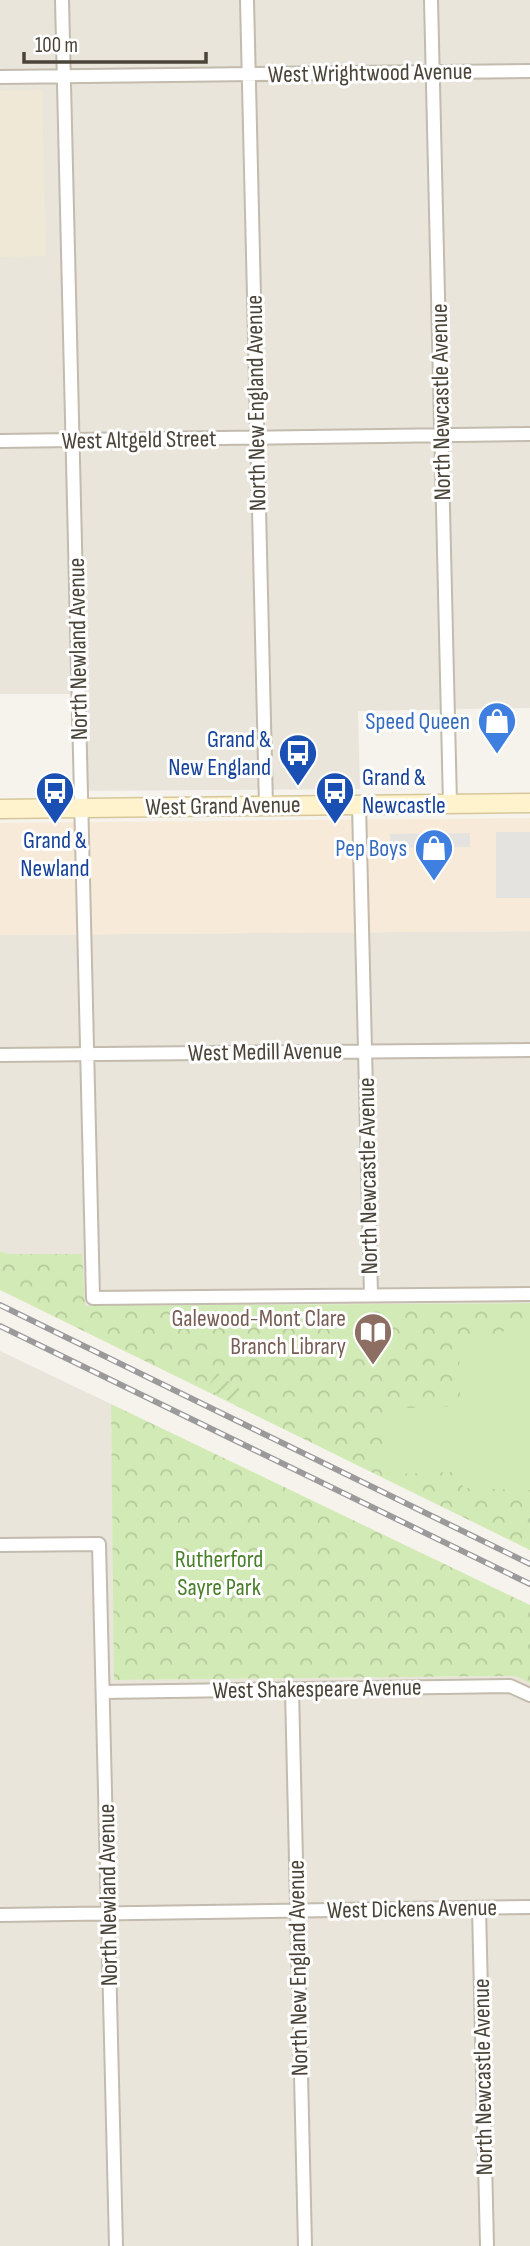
<svg xmlns="http://www.w3.org/2000/svg" width="530" height="2246" font-family="'Sofia Sans Condensed',sans-serif">
	<defs>
		<pattern id="park-crowns" width="20" height="18" patternUnits="userSpaceOnUse" patternTransform="scale(1.75)"><rect width="20" height="18" fill="#d2eab5"/><path d="M2 6a3 3 0 1 1 6 0M12 15a3 3 0 1 1 6 0" fill="none" stroke="#b6ca9c"/></pattern>
		<pattern id="garden-furrows" width="10" height="10" patternUnits="userSpaceOnUse" patternTransform="scale(1.75)"><rect width="10" height="10" fill="#d2eab5"/><path d="M-1 1l2-2M0 10L10 0M9 11l2-2" fill="none" stroke="#b6ca9c"/></pattern>
	</defs>
	<rect width="100%" height="100%" fill="#f6f3ec"/>
	<path fill="#eae5da" d="M 0,0 L 530,0 L 530,708 L 358,711 L 360,789 L 74,791 L 70,694 L 0,694 Z
		M 530,931 L 530,1303 L 84,1306 L 0,1251 L 0,935 Z
		M 0,1351 L 111,1404 L 115,1680 L 515,1676 L 530,1683 L 530,2246 L 0,2246 Z"/>
	<path fill="#f7ead8" d="M 530,818 L 530,931 L 0,935 L 0,823 Z"/>
	<path fill="#efe8d6" d="M 42,90 L 46,256 L 0,257 L 0,91 Z"/>
	<path fill="url(#park-crowns)" d="M 0,1251 L 7,1254 L 82,1254 L 85,1306 L 530,1303 L 530,1550 L 0,1290 Z
		M 111,1404 L 530,1605 L 530,1683 L 515,1676 L 114,1680 Z"/>
	<path fill="url(#garden-furrows)" d="M 217,1373 L 241,1390 L 233,1403 L 207,1388 Z"/>
	<path fill="#d2eab5" d="M 520,1327 L 530,1327 L 530,1490 L 463,1488 L 461,1472 L 388,1474 L 386,1409 L 460,1406 L 459,1343 Z
		M 320,1335 L 320,1358 L 280,1358 L 280,1336 Z"/>
	<path fill="#e5e3e0" d="M 496,832 L 530,832 L 530,898 L 496,898 Z
		M 470,833 L 470,847 L 390,848 L 390,834 Z"/>
	<g fill="none" stroke-linecap="round" stroke-linejoin="round">
		<g stroke="#c2bbae" stroke-width="16">
			<path id="minor" d="M 62,0 L 93,1298 L 530,1294
				M 247,0 L 266,806
				M 431,0 L 450,804
				M 0,77 L 530,71
				M 0,441 L 530,434
				M 359,805 L 371,1295
				M 0,1055 L 530,1050
				M 0,1545 L 99,1544 L 116,2246
				M 292,1690 L 305,2246
				M 103,1692 L 510,1686 L 530,1695
				M 479,1908 L 487,2246
				M 0,1915 L 530,1907"/>
		</g>
		<g stroke="#d6c79b" stroke-width="21">
			<path id="secondary" d="M 0,809 L 530,803"/>
		</g>
		<use href="#minor" stroke="#fff" stroke-width="12"/>
		<use href="#secondary" stroke="#fff3cd" stroke-width="18"/>
		<g stroke="#9a9a9a" stroke-width="6">
			<path id="rail" d="M 0,1305 L 530,1564
				M 0,1326 L 530,1584"/>
		</g>
		<use href="#rail" stroke="#fff" stroke-width="3.5" stroke-dasharray="10" stroke-linecap="butt"/>
	</g>
	<defs>
		<g id="shop-pin" transform="scale(2.0125)"><path d="M0 17L-7.5 6A9.5 9.5 0 1 1 7.5 6Z" fill="#3f7fe0" stroke="#fff"/><path d="M-5-2.5h2.3a2.7 3.5 0 0 1 5.4 0H5L5.5 6h-11ZM-1.5-2.5h3a1.5 2.3 0 0 0-3 0Z" fill="#fff"/></g>
		<g id="bus-pin" transform="scale(2.0125)"><path d="M0 17L-7.5 6A9.5 9.5 0 1 1 7.5 6Z" fill="#1a4fb4" stroke="#fff"/><path d="M-5-6H5V4H4V6H2V4H-2V6H-4V4H-5ZM-3.5-4V0h7V-4ZM-3.5 1.2v1.5H-2V1.2ZM2 1.2v1.5H3.5V1.2Z" fill="#fff"/></g>
		<g id="library-pin" transform="scale(2.0125)"><path d="M0 17L-7.5 6A9.5 9.5 0 1 1 7.5 6Z" fill="#8d6e63" stroke="#fff"/><path d="M-6-4Q-3-5.5-.7-3.5V5Q-3 3-6 4ZM6-4Q3-5.5 .7-3.5V5Q3 3 6 4Z" fill="#fff"/></g>
	</defs>
	<g fill-rule="evenodd">
		<use href="#shop-pin" x="497" y="721"/>
		<use href="#bus-pin" x="298" y="753"/>
		<use href="#bus-pin" x="55" y="791"/>
		<use href="#bus-pin" x="335" y="791"/>
		<use href="#shop-pin" x="434" y="848"/>
		<use href="#library-pin" x="373" y="1332"/>
	</g>
	<g text-anchor="middle" dominant-baseline="central" stroke-width="6" stroke-linejoin="round" paint-order="stroke">
		<g font-size="24" fill="#4b4439" stroke="#fff">
			<text transform="translate(370 73) rotate(-1)">West Wrightwood Avenue</text>
			<text transform="translate(441 402) rotate(-91)">North Newcastle Avenue</text>
			<text transform="translate(256 403) rotate(-91)">North New England Avenue</text>
			<text transform="translate(139 440) rotate(-1)">West Altgeld Street</text>
			<text transform="translate(78 649) rotate(-91)">North Newland Avenue</text>
			<text transform="translate(223 806) rotate(-1)">West Grand Avenue</text>
			<text transform="translate(265 1052) rotate(-1)">West Medill Avenue</text>
			<text transform="translate(368 1176) rotate(-91)">North Newcastle Avenue</text>
			<text transform="translate(317 1689) rotate(-1)">West Shakespeare Avenue</text>
			<text transform="translate(108 1895) rotate(-91)">North Newland Avenue</text>
			<text transform="translate(412 1909) rotate(-1)">West Dickens Avenue</text>
			<text transform="translate(298 1968) rotate(-91)">North New England Avenue</text>
			<text transform="translate(483 2077) rotate(-91)">North Newcastle Avenue</text>
		</g>
		<g font-size="24" fill="#366cbe" stroke="#fff" text-anchor="end">
			<text x="470" y="721">Speed Queen</text>
			<text x="407" y="848">Pep Boys</text>
		</g>
		<g font-size="24" fill="#164399" stroke="#fff" text-anchor="end">
			<text x="271" y="739">Grand &amp;<tspan x="271" dy="28">New England</tspan></text>
			<text x="362" y="777" text-anchor="start">Grand &amp;<tspan x="362" dy="28">Newcastle</tspan></text>
			<text x="55" y="840" text-anchor="middle">Grand &amp;<tspan x="55" dy="28">Newland</tspan></text>
		</g>
		<g font-size="24" fill="#785e54" stroke="#fff" text-anchor="end">
			<text x="346" y="1318">Galewood-Mont Clare<tspan x="346" dy="28">Branch Library</tspan></text>
		</g>
		<g font-size="24" fill="#4a7f2a" stroke="#fff">
			<text x="219" y="1559">Rutherford<tspan x="219" dy="28">Sayre Park</tspan></text>
		</g>
	</g>
	<path d="M24 52v10h182v-10" fill="none" stroke="#4b4439" stroke-width="3.5"/>
	<text x="35" y="52" font-size="21" fill="#4b4439" stroke="#ffffff" stroke-width="5" paint-order="stroke">100 m</text>
</svg>
